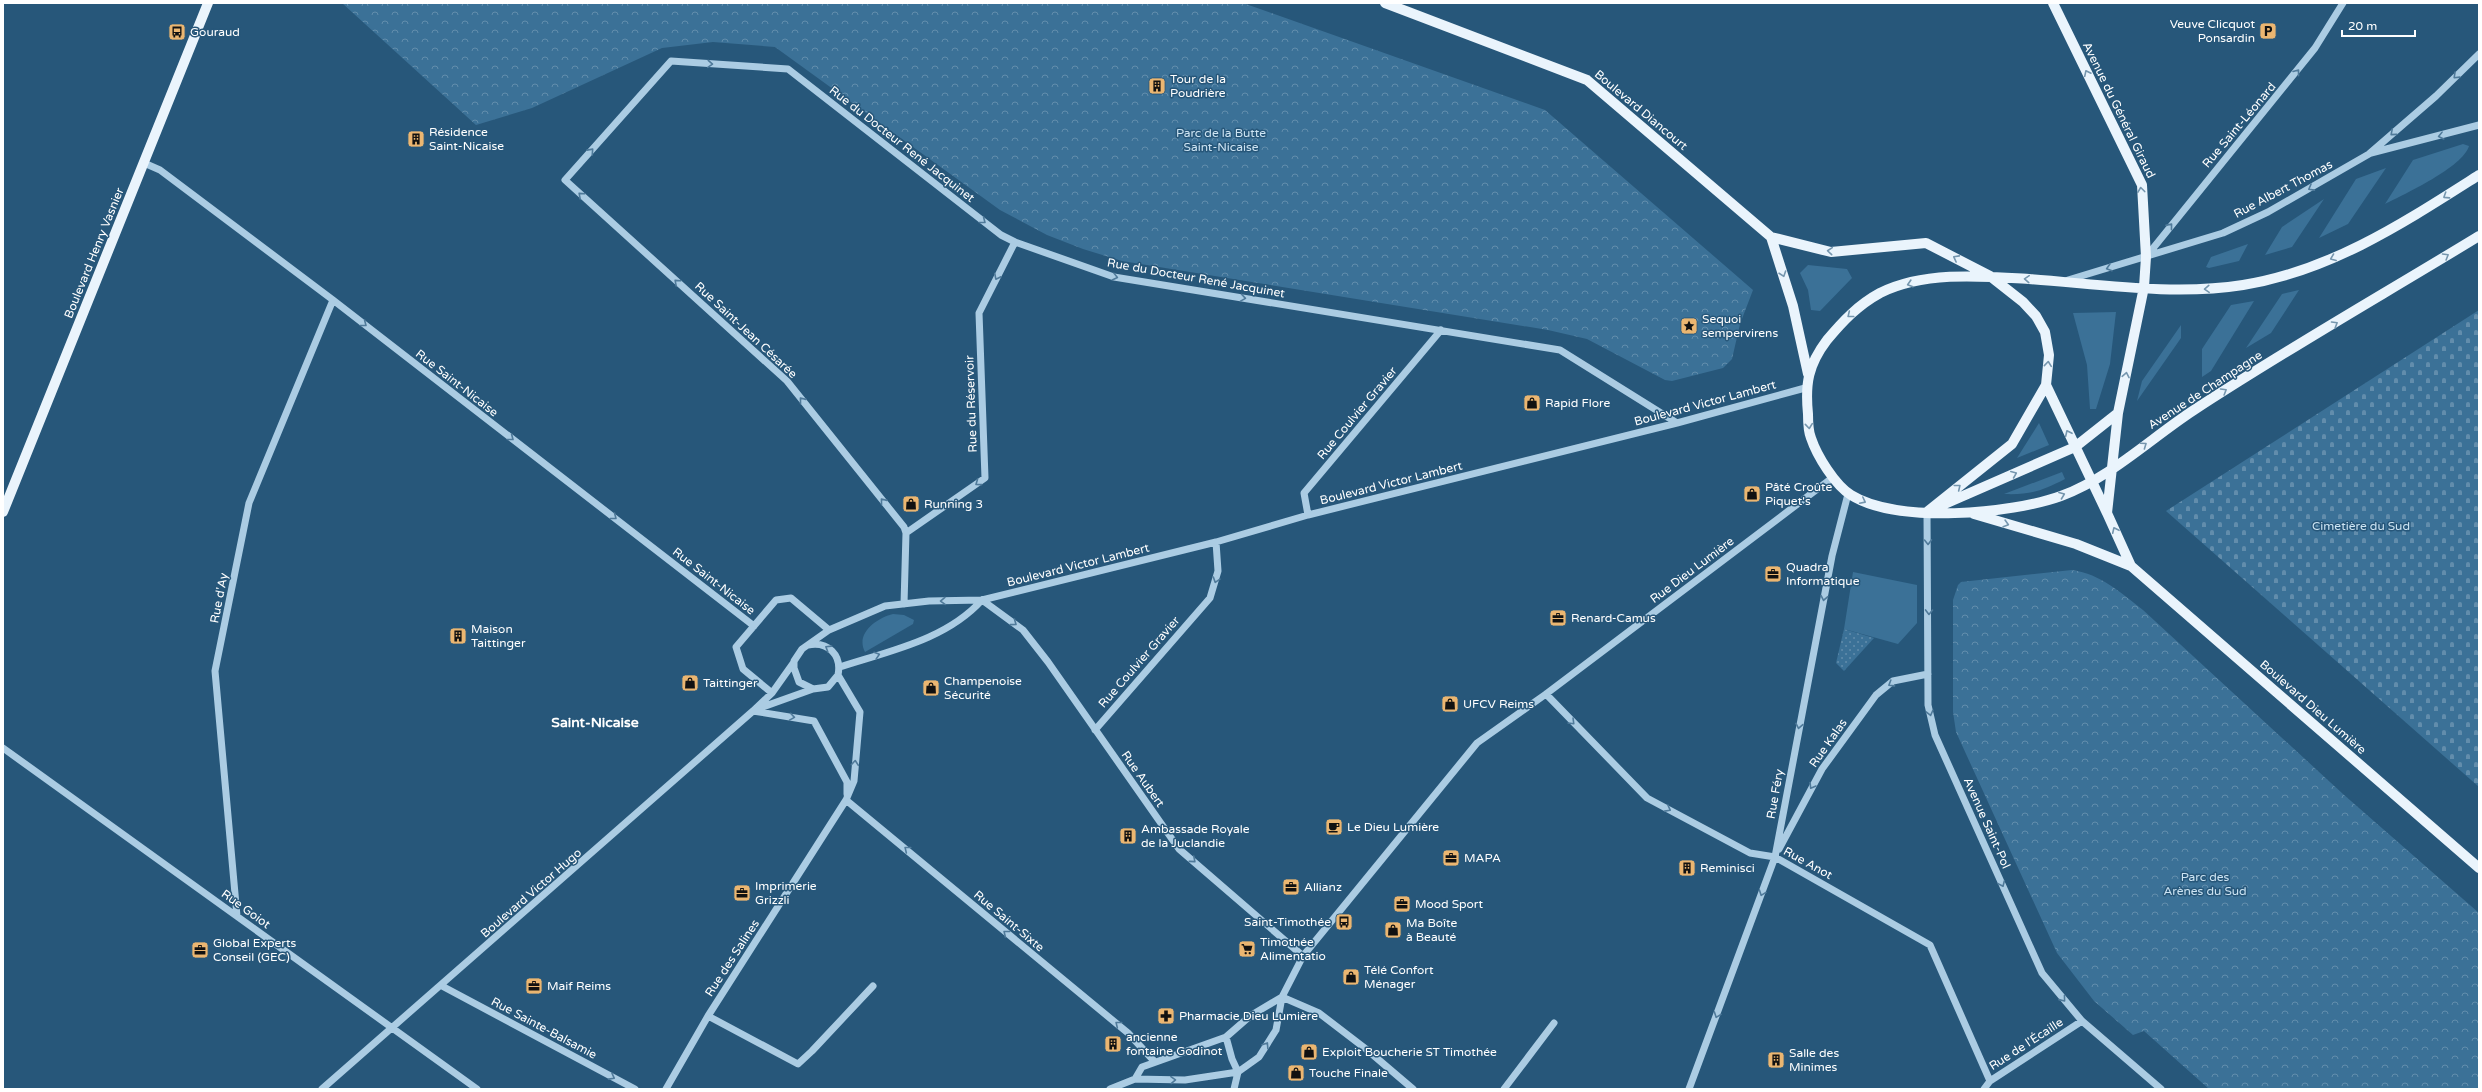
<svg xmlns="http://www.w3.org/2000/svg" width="2482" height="1092" font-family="'Varela Round',sans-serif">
	<defs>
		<pattern id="cemetery-stones" width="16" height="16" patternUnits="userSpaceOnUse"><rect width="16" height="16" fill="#3b7197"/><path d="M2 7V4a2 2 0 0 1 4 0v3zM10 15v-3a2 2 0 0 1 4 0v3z" fill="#628dac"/></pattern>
		<pattern id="park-crowns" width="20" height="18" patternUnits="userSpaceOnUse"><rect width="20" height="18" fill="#3b7197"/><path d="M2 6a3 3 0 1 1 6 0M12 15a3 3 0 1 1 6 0" fill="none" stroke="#628dac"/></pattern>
		<pattern id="garden-dots" width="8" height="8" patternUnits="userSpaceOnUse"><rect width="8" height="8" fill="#3b7197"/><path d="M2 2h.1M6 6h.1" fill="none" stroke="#628dac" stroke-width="1.8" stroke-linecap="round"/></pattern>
	</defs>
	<rect width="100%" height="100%" fill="#27577a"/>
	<path fill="#3b7197" d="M 2463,144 L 2469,146 C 2463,167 2405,194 2385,204 L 2413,160 Z
		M 2386,168 L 2348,224 L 2319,238 L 2356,179 Z
		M 2324,199 L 2292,247 L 2265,255 L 2282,227 Z
		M 2248,244 L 2239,261 L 2209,268 L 2206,267 L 2211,257 Z
		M 1808,265 L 1847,269 L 1852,278 L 1820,311 L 1811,310 L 1808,290 L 1800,273 Z
		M 2299,290 L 2271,333 L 2246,348 L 2282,294 Z
		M 2254,301 L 2211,371 L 2202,377 L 2202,349 L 2231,305 Z
		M 2116,312 L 2110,364 L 2096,409 L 2090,409 L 2087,365 L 2073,313 Z
		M 2181,325 L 2181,338 L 2137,401 L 2142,381 Z
		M 2039,423 L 2049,445 L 2017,458 Z
		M 2062,472 L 2065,479 C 2042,491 2030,495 2004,494 Z
		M 1853,572 L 1917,585 L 1917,623 L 1898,644 L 1844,629 Z
		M 893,614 L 904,615 L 914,620 L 913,624 L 865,652 C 855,633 877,618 893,614 Z"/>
	<path fill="url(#cemetery-stones)" d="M 2479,310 L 2479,787 L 2166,511 Z"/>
	<path fill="url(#park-crowns)" d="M 342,3 L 1243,3 L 1545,110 L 1753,290 L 1740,324 L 1732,359 L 1723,368 L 1672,381 L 1665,380 L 1587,339 L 1548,330 L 1122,261 L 1083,249 L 1047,235 L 1000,210 L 775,47 L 713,42 L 662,48 L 532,108 L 476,125 Z
		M 2072,570 C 2101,574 2121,593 2143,610 L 2343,794 L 2479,913 L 2479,1089 L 2209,1089 L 2144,1031 L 2133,1035 L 2094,1001 L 2057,953 L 1956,732 L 1953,712 L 1953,600 L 1958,585 L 1961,582 Z"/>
	<path fill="url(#garden-dots)" d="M 1844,629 L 1874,638 L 1844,671 L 1836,663 Z"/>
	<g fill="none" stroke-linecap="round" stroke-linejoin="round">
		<path stroke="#abcce3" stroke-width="7" d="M 2371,153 L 2479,125
			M 144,163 L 160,170 L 333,300 L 754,626
			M 2146,257 L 2315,48 L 2343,3
			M 2068,280 L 2223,233 L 2268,212 L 2369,154 L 2436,96 L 2479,54
			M 1927,512 L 1928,705 L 1935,735 L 2042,973 L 2082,1021 L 2161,1089
			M 1308,515 L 1304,493 L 1441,330
			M 906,533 L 985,478 L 979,313 L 1015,242
			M 982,600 L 1023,630 L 1048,662 L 1179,849 L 1303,956
			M 904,604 L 906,533 L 904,527 L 787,381 L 565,180 L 671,61 L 788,69 L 1001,235 L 1015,242 L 1114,277 L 1560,350 L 1677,423
			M 808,645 C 828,641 842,655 838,675 L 828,687 L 813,689 L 799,682 L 794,668 L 794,661 L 802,649 L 829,630 L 885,606 L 929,601 L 982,600 L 1216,542 L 1308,515 L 1677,423 L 1805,388
			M 840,667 C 889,651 946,640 982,600
			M 772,693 L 743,669 L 736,647 L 776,600 L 791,598 L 829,630
			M 1546,694 L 1647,798 L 1750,853 L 1775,857 L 1930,945 L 1990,1081
			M 757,709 L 813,689
			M 753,711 L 814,721 L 847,782 L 847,794
			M 1095,730 L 1210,598 L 1218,571 L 1216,542
			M 3,748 L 477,1089
			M 846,800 L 1128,1033 L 1155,1062
			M 1779,849 L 1822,769 L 1876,695 L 1893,681 L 1928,674
			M 237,916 L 215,671 L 249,503 L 333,300
			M 442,986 L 635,1089
			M 1282,997 L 1319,1013 L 1366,1049 L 1413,1089
			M 708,1016 L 798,1064 L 812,1051 L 873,986
			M 1226,1037 L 1232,1059 L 1238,1072 L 1234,1089
			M 1135,1079 L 1142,1067 L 1226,1037 L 1250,1016 L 1282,997
			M 322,1089 L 753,711 L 772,693 L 794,662
			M 666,1089 L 708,1016 L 846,800 L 854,781 L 860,712 L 838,675
			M 1110,1089 L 1135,1079 L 1185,1080 L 1238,1072 L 1259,1057 L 1276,1030 L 1282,997 L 1303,956 L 1477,743 L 1546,694 L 1832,478
			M 1504,1089 L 1554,1023
			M 1689,1089 L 1775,857 L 1832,556 L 1848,494
			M 1984,1089 L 1990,1081 L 2082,1021"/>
		<path stroke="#eaf4fc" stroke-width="10" d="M 1385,3 L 1587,80 L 1771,237 L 1831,252 L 1926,243 L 1990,276 L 2023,302 L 2036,316 L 2045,332 L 2049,355 L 2046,385 L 2012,444 L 1927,512
			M 2053,3 L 2142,185 L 2146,257 L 2144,287 L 2118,413 L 2107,513 L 2131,566
			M 2479,175 C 2405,222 2331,271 2243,285 C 2173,296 2099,284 2029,279 C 1982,276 1924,271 1880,293 C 1858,305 1843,321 1827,340 C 1808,365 1805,384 1808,414 C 1808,422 1808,431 1811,438 C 1817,456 1835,485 1851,495 C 1897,524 2011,514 2061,496 C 2110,478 2151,438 2194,410 C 2287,349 2384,294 2479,236
			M 1771,237 L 1793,306 L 1808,374
			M 2046,385 L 2107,513
			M 1940,506 L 2075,447 L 2118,413
			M 3,512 L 208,3
			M 1974,514 L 2076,544 L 2131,566 L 2479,868"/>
	</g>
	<defs><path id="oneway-chevron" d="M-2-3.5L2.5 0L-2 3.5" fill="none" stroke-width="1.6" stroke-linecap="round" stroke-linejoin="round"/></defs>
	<g stroke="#4f7a9a">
		<use href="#oneway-chevron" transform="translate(710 64) rotate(4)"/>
		<use href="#oneway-chevron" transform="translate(2297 72) rotate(-52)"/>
		<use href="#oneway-chevron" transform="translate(2456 76) rotate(136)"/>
		<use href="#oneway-chevron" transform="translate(2393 133) rotate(139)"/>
		<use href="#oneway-chevron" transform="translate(2441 136) rotate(166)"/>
		<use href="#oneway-chevron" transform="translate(591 151) rotate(-48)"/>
		<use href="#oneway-chevron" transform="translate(2311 188) rotate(151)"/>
		<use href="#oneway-chevron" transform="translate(581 195) rotate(-138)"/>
		<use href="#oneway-chevron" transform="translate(983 221) rotate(38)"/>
		<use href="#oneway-chevron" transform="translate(2170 226) rotate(-51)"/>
		<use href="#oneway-chevron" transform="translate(2109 268) rotate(163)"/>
		<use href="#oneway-chevron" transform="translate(997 277) rotate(117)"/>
		<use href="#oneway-chevron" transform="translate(1115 277) rotate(14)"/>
		<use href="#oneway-chevron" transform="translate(677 282) rotate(-138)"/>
		<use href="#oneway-chevron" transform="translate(1243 298) rotate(9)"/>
		<use href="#oneway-chevron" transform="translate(364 324) rotate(38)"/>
		<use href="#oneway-chevron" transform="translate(802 400) rotate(-129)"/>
		<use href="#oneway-chevron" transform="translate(511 438) rotate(38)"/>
		<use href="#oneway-chevron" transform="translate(978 483) rotate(144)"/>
		<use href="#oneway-chevron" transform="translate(883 501) rotate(-129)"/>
		<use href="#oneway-chevron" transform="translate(614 517) rotate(38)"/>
		<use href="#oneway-chevron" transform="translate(1928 542) rotate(89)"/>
		<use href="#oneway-chevron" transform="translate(1216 580) rotate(108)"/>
		<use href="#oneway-chevron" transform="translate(1824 598) rotate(101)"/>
		<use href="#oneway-chevron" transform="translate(943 601) rotate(179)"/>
		<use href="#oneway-chevron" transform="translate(1929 612) rotate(91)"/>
		<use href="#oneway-chevron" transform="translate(1014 623) rotate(36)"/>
		<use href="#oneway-chevron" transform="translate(828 648) rotate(-148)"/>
		<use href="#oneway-chevron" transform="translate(877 655) rotate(-18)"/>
		<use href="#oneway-chevron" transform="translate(1891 684) rotate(148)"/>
		<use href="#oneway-chevron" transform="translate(1930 713) rotate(76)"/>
		<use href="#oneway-chevron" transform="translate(792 717) rotate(9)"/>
		<use href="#oneway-chevron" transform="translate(1572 722) rotate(45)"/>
		<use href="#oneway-chevron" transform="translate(1799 726) rotate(101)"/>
		<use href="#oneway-chevron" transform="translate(855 763) rotate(-85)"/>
		<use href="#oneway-chevron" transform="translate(1812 786) rotate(121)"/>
		<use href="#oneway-chevron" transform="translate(1668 809) rotate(28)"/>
		<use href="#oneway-chevron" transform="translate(907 849) rotate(-141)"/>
		<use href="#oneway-chevron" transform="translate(1193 860) rotate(41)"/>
		<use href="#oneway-chevron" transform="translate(2002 884) rotate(66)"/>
		<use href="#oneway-chevron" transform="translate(1762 893) rotate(110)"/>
		<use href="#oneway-chevron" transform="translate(1006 933) rotate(-141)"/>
		<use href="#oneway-chevron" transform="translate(2063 999) rotate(51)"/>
		<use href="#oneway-chevron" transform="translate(1717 1015) rotate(110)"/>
		<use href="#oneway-chevron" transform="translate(1118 1024) rotate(-141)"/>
		<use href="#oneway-chevron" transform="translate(1266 1045) rotate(-57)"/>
		<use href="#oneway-chevron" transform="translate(612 1077) rotate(28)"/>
		<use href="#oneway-chevron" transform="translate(1173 1080) rotate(-2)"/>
	</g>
	<g stroke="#7596ae">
		<use href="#oneway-chevron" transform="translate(2087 73) rotate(-116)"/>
		<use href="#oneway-chevron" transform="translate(2141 190) rotate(-97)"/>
		<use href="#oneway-chevron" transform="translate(2446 196) rotate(147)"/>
		<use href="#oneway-chevron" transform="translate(1830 251) rotate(-175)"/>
		<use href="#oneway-chevron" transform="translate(2446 256) rotate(-31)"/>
		<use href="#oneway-chevron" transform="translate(1956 258) rotate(-152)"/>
		<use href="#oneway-chevron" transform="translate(2333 258) rotate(158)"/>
		<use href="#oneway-chevron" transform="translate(1783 274) rotate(71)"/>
		<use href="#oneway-chevron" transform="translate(2027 279) rotate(-176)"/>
		<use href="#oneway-chevron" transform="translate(1910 284) rotate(163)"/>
		<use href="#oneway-chevron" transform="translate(2207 289) rotate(177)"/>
		<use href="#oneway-chevron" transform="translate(1850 315) rotate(141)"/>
		<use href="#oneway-chevron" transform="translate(2335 324) rotate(-31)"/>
		<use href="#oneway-chevron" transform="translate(2048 364) rotate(-84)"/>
		<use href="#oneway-chevron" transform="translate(2126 375) rotate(-79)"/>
		<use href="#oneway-chevron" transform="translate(2224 391) rotate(-31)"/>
		<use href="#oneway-chevron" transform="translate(1809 426) rotate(84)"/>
		<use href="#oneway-chevron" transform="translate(2068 433) rotate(-115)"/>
		<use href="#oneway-chevron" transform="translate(2144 445) rotate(-35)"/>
		<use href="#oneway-chevron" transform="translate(2014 474) rotate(-23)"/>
		<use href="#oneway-chevron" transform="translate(1958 487) rotate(-39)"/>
		<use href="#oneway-chevron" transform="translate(2062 495) rotate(-21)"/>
		<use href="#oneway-chevron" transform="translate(1863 501) rotate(27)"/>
		<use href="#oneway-chevron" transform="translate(2006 524) rotate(16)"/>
		<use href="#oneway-chevron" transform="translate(2115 530) rotate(-115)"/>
	</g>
	<defs>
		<g id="parking-square" transform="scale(0.9)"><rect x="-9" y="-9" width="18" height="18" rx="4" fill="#ebb671" stroke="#27577a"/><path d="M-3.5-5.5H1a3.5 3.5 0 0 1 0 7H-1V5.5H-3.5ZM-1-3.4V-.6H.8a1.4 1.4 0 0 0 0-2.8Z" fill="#111"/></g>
		<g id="bus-square" transform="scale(0.9)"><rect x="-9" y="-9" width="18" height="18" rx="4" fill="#ebb671" stroke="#27577a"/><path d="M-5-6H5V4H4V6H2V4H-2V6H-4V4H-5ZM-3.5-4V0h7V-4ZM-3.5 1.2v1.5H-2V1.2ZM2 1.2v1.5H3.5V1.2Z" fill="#111"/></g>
		<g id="building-square" transform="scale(0.9)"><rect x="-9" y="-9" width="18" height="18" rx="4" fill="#ebb671" stroke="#27577a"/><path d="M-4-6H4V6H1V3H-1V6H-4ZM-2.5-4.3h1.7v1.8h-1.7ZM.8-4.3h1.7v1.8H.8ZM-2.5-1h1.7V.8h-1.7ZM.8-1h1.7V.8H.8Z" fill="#111"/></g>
		<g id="sight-square" transform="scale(0.9)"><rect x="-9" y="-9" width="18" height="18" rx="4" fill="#ebb671" stroke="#27577a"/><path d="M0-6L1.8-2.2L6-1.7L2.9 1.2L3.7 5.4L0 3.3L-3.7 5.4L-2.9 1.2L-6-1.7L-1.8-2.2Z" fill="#111"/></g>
		<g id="shop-square" transform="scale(0.9)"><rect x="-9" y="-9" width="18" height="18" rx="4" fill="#ebb671" stroke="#27577a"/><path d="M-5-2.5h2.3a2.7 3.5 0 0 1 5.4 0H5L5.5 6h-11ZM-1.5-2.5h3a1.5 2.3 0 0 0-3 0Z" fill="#111"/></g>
		<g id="office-square" transform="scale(0.9)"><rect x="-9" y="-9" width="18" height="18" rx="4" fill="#ebb671" stroke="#27577a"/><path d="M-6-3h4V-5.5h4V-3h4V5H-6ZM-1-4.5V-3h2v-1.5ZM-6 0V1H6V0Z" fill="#111"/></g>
		<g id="cafe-square" transform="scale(0.9)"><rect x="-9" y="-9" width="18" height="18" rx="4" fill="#ebb671" stroke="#27577a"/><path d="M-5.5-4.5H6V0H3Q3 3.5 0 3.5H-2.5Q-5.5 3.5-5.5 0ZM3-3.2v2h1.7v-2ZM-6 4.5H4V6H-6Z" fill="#111"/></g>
		<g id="supermarket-square" transform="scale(0.9)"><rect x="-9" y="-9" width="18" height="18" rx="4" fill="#ebb671" stroke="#27577a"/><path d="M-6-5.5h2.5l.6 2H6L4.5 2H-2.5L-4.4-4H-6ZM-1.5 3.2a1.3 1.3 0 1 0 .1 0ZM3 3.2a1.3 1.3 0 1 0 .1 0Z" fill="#111"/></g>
		<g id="pharmacy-square" transform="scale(0.9)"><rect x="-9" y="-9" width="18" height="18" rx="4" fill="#ebb671" stroke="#27577a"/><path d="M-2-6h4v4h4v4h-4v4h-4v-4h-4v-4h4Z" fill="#111"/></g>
	</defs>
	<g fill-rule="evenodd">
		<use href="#parking-square" x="2268" y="31"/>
		<use href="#bus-square" x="177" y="32"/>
		<use href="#building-square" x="1157" y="86"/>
		<use href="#building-square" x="416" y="139"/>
		<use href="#sight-square" x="1689" y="326"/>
		<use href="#shop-square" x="1532" y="403"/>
		<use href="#shop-square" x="1752" y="494"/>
		<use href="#shop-square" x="911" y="504"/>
		<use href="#office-square" x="1773" y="574"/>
		<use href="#office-square" x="1558" y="618"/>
		<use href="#building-square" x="458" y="636"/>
		<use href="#shop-square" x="690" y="683"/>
		<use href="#shop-square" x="931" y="688"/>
		<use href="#shop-square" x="1450" y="704"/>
		<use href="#cafe-square" x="1334" y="827"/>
		<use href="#building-square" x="1128" y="836"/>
		<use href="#office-square" x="1451" y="858"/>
		<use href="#building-square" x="1687" y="868"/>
		<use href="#office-square" x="1291" y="887"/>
		<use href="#office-square" x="742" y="893"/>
		<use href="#office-square" x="1402" y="904"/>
		<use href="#bus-square" x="1344" y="922"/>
		<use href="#shop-square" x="1393" y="930"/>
		<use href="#supermarket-square" x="1247" y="949"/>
		<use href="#office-square" x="200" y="950"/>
		<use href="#shop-square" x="1351" y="977"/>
		<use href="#office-square" x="534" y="986"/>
		<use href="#pharmacy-square" x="1166" y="1016"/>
		<use href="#building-square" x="1113" y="1044"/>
		<use href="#shop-square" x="1309" y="1052"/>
		<use href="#building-square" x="1776" y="1060"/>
		<use href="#shop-square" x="1296" y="1073"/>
	</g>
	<g text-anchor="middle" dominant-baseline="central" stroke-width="3" stroke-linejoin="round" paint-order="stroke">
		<g font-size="12" fill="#fff" stroke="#27577a" text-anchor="start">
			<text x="2255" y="24" text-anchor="end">Veuve Clicquot<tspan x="2255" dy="14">Ponsardin</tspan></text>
			<text x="190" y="32">Gouraud</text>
			<text x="1170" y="79">Tour de la<tspan x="1170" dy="14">Poudrière</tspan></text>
			<text x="429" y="132">Résidence<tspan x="429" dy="14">Saint-Nicaise</tspan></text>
			<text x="1702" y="319">Sequoi<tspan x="1702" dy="14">sempervirens</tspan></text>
			<text x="1545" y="403">Rapid Flore</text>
			<text x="1765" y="487">Pâté Croûte<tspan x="1765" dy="14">Piquet's</tspan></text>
			<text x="924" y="504">Running 3</text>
			<text x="1786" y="567">Quadra<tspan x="1786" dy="14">Informatique</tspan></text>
			<text x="1571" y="618">Renard-Camus</text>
			<text x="471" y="629">Maison<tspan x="471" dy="14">Taittinger</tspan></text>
			<text x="944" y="681">Champenoise<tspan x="944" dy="14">Sécurité</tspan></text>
			<text x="703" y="683">Taittinger</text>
			<text x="1463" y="704">UFCV Reims</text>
			<text x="1347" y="827">Le Dieu Lumière</text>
			<text x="1141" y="829">Ambassade Royale<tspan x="1141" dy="14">de la Juclandie</tspan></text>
			<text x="1464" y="858">MAPA</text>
			<text x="1700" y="868">Reminisci</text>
			<text x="755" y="886">Imprimerie<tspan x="755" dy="14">Grizzli</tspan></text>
			<text x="1304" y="887">Allianz</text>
			<text x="1415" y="904">Mood Sport</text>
			<text x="1331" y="922" text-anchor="end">Saint-Timothée</text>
			<text x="1406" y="923">Ma Boîte<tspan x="1406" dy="14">à Beauté</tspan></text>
			<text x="1260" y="942">Timothée<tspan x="1260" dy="14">Alimentatio</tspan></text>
			<text x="213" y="943">Global Experts<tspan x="213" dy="14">Conseil (GEC)</tspan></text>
			<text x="1364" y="970">Télé Confort<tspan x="1364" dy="14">Ménager</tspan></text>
			<text x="547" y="986">Maif Reims</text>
			<text x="1179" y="1016">Pharmacie Dieu Lumière</text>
			<text x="1126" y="1037">ancienne<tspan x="1126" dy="14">fontaine Godinot</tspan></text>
			<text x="1322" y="1052">Exploit Boucherie ST Timothée</text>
			<text x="1789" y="1053">Salle des<tspan x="1789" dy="14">Minimes</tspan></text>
			<text x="1309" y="1073">Touche Finale</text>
		</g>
		<g font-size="12" fill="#fff" stroke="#27577a">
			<text transform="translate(1641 110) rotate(40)">Boulevard Diancourt</text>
			<text transform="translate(2119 110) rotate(64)">Avenue du Général Giraud</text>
			<text transform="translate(2239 125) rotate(-50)">Rue Saint-Léonard</text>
			<text transform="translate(902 144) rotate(38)">Rue du Docteur René Jacquinet</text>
			<text transform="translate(2283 189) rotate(-28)">Rue Albert Thomas</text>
			<text transform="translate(94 253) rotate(-68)">Boulevard Henry Vasnier</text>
			<text transform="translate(1196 278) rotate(10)">Rue du Docteur René Jacquinet</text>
			<text transform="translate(746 330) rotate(43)">Rue Saint-Jean Césarée</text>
			<text transform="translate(457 383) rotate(38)">Rue Saint-Nicaise</text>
			<text transform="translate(2205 390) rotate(-33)">Avenue de Champagne</text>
			<text transform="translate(1705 403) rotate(-15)">Boulevard Victor Lambert</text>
			<text transform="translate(971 404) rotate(-92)">Rue du Réservoir</text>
			<text transform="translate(1357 413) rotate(-50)">Rue Coulvier Gravier</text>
			<text transform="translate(1391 483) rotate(-14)">Boulevard Victor Lambert</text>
			<text transform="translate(1078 565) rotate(-14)">Boulevard Victor Lambert</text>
			<text transform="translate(1692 570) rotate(-37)">Rue Dieu Lumière</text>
			<text transform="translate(714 581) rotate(38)">Rue Saint-Nicaise</text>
			<text transform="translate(219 598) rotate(-79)">Rue d'Ay</text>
			<text transform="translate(1139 662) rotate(-49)">Rue Coulvier Gravier</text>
			<text transform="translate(2313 707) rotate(41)">Boulevard Dieu Lumière</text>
			<text transform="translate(1828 743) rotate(-55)">Rue Kalas</text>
			<text transform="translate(1143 779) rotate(55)">Rue Aubert</text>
			<text transform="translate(1775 794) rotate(-80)">Rue Féry</text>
			<text transform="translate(1987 823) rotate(66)">Avenue Saint-Pol</text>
			<text transform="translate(1808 863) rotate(29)">Rue Anot</text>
			<text transform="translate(531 893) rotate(-41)">Boulevard Victor Hugo</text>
			<text transform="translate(246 909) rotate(36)">Rue Goiot</text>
			<text transform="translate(1009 921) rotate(40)">Rue Saint-Sixte</text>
			<text transform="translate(732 958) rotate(-57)">Rue des Salines</text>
			<text transform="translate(544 1028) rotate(28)">Rue Sainte-Balsamie</text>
			<text transform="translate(2026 1044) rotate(-33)">Rue de l'Écaille</text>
		</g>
		<g font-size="12" fill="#cde4f3" stroke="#27577a">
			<text x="1221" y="133">Parc de la Butte<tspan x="1221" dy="14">Saint-Nicaise</tspan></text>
			<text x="2361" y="526">Cimetière du Sud</text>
			<text x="2205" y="877">Parc des<tspan x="2205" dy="14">Arènes du Sud</tspan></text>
		</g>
		<g font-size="14" font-weight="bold" fill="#fff" stroke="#27577a">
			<text x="595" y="722">Saint-Nicaise</text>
		</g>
	</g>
	<rect width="2482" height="1092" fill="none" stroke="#ffffff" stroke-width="8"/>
	<path d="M2342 30v6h73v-6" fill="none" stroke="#ffffff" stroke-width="2"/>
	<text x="2348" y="30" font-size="12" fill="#ffffff" stroke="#27577a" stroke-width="3" paint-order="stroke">20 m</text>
</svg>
